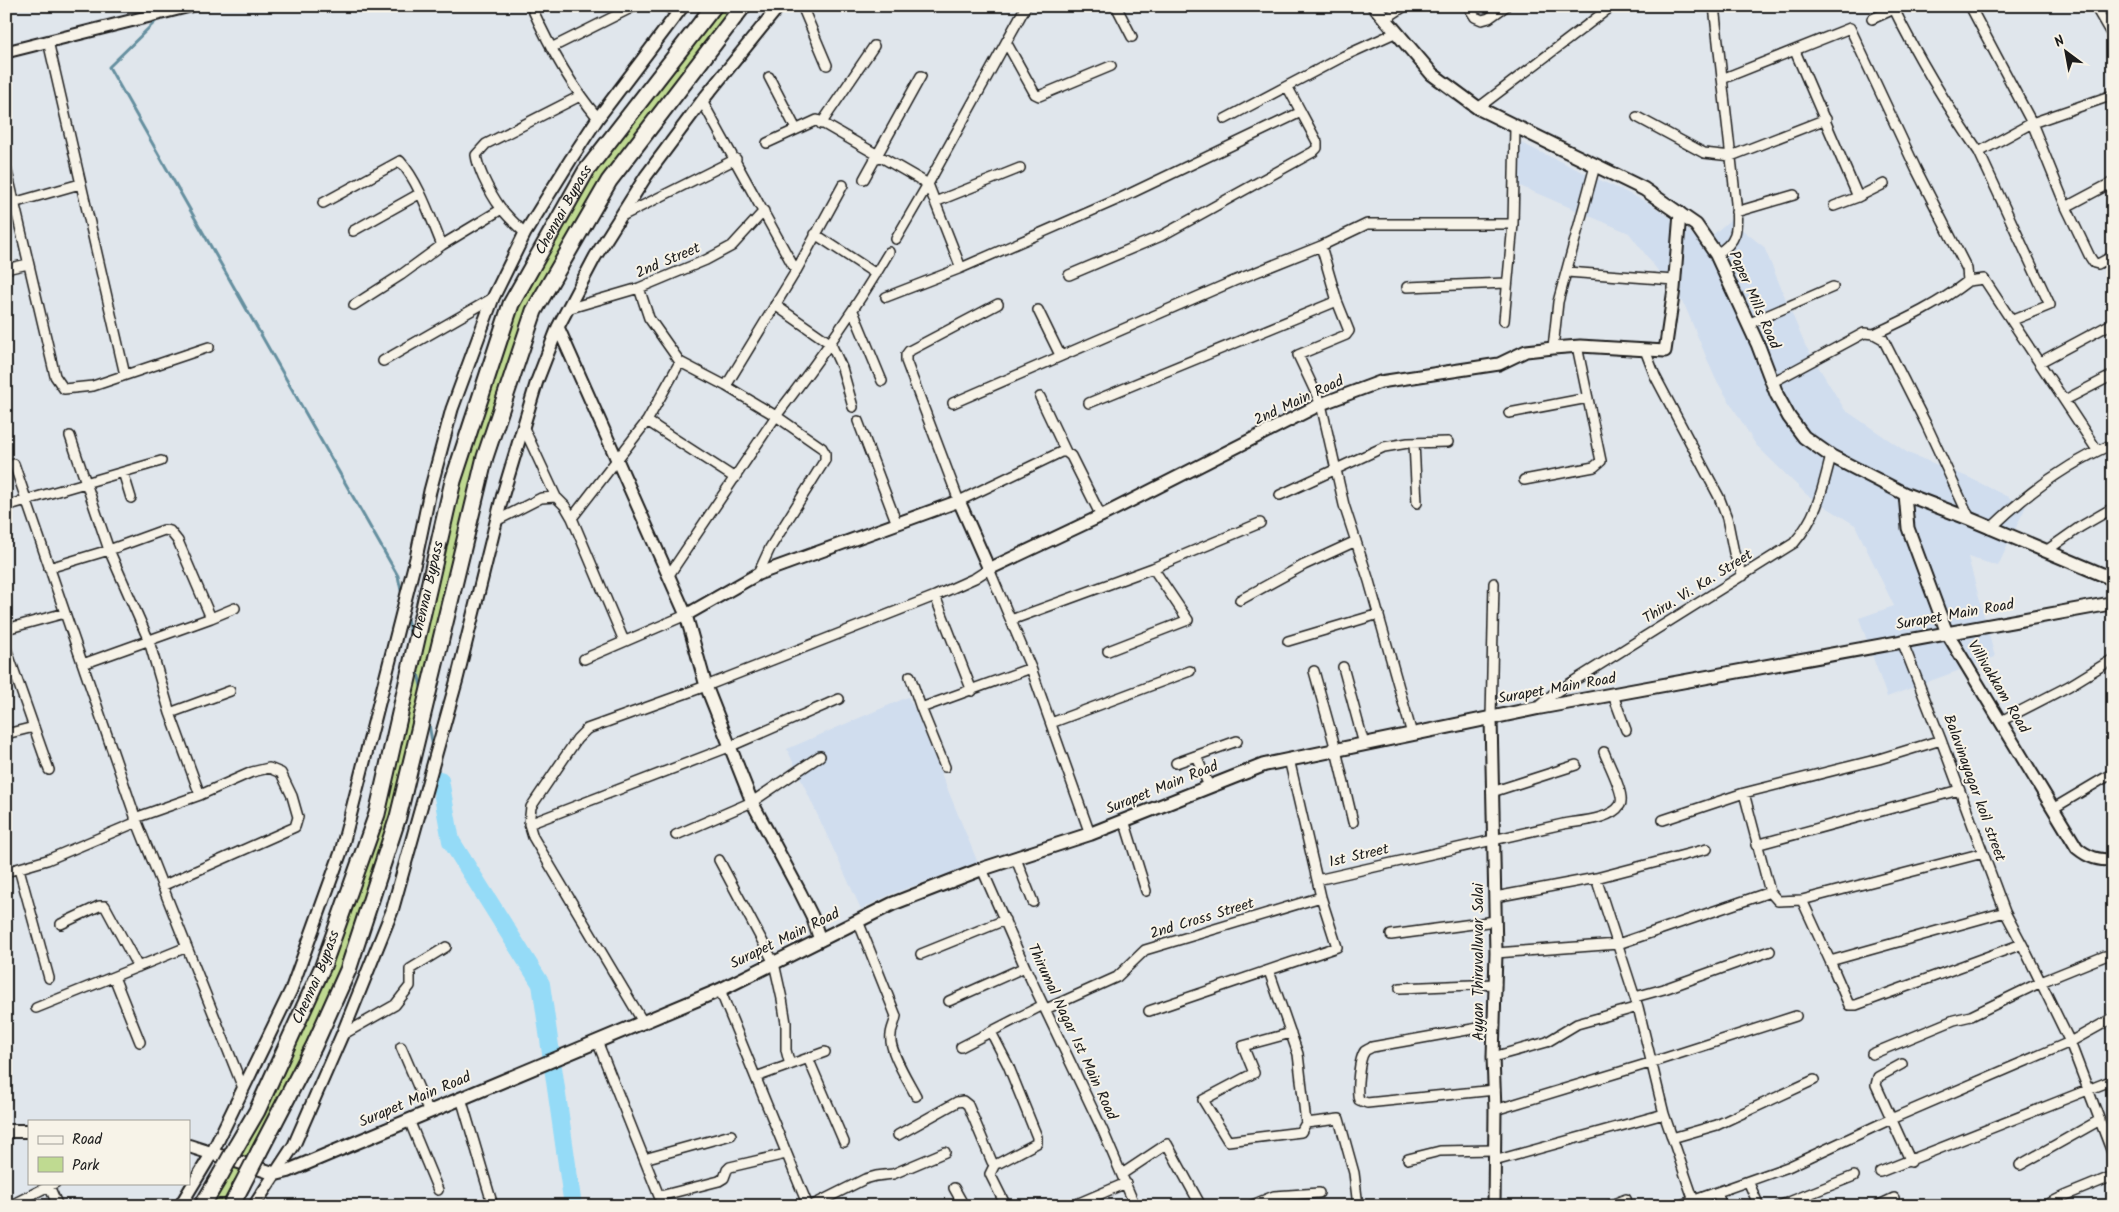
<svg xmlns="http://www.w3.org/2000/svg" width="2119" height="1212" font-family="Kalam,sans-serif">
	<rect width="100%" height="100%" fill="#e0e6ec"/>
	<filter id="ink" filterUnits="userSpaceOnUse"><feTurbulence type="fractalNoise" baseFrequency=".02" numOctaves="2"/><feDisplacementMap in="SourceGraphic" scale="10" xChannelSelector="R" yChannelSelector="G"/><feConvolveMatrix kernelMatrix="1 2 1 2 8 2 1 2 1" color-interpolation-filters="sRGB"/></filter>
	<g filter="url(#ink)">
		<path fill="#d0ddee" d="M 1521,143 L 1649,203 L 1688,230 L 1701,245 L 1730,220 L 1764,247 L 1805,345 L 1845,410 L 1908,453 L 1970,478 L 2026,506 L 1998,566 L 1968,557 L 1995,657 L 1887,697 L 1859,618 L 1894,606 L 1855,525 L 1807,495 L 1756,445 L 1715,378 L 1685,306 L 1629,233 L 1520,186 Z
			M 908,697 L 915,710 L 978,863 L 891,894 L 861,909 L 787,749 Z"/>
		<path fill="#bfda91" stroke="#6e7b56" d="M 723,6 L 739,6 L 531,306 L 401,785 L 346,960 L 304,1058 L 226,1206 L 207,1206 L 276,1089 L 332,951 L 459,480 L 513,308 L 587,181 Z"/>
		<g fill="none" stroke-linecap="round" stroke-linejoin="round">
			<path stroke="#658f9f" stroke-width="3" d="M 158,19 L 109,67 L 398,576 L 402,595
				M 406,614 L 411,637
				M 417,668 L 422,691
				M 428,719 L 433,747
				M 437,765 L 440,780"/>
			<path stroke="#95dbf7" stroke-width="18" d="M 440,780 L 451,841 L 541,984 L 573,1206"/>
			<g stroke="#1c1c1c" stroke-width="12">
				<path id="minor" d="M 531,6 C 549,46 570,85 598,118
					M 665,6 L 678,12
					M 802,6 L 827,65
					M 1026,6 L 928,184 L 961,268 L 1121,198 L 1301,112 L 1287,86 L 1225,119
					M 1116,6 L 1132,37
					M 1468,6 L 1475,17 L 1482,20 L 1489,18 L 1506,6
					M 1714,6 L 1736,203 C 1737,227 1740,241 1716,254
					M 1970,6 L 2032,123 L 2066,207 L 2090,257 L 2094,263 L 2098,264 L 2113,256
					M 2095,6 L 2113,37
					M 1894,9 C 1919,60 1947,106 1979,152
					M 1385,19 L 1405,6
					M 1872,19 L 1901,6
					M 48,41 L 125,375
					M 1006,42 L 1035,94 L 1039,96 L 1111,66
					M 551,48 L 635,6
					M 1795,51 L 1858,197
					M 769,77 L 796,129
					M 1722,79 L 1850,28 L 1916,169 L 1967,269 L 1968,281 C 1940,303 1907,319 1874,334
					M 1287,86 L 1344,56 L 1397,32
					M 1478,108 L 1612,6
					M 1637,117 L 1704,153 L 1731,156 L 1826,119
					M 821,124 L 874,46
					M 767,143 L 817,120 L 928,184 L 896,239
					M 6,167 L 55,376 L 64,389 L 93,386 L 209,347
					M 864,179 L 921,76
					M 935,202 L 1020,168
					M 323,203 L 400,161 C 419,182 431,219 442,245
					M 6,205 L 80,184
					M 1834,206 L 1858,197 L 1884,184
					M 2066,207 L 2113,182
					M 1736,212 L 1794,195
					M 620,217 L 736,159
					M 353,231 L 419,194
					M 525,233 C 504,214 495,203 483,177 C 480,170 477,163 476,155 L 486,144 L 580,96
					M 815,234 L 876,274
					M 6,269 L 28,264
					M 796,271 L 843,185
					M 1567,272 L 1674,280
					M 1069,275 L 1161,236 L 1313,152 L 1317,148 L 1317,142 L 1301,112
					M 1968,281 L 1984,279 L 2097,450
					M 1407,287 L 1506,283
					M 639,288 L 649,318 L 680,362 L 726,386 L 796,271 L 702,101
					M 886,297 L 961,268
					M 1337,301 L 1349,331 L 1346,335 L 1298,355 L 1321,404 L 1344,505 L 1369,581 L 1412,734
					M 998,304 L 909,351 L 906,355 L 906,361 L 959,501 L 1061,452 L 1066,452 L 1071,456 L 1101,516
					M 354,305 L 401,275 L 442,245 L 500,210
					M 775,305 L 831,344 L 842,368 L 853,407
					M 567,309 L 639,288 L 706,260 L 732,246 L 764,211
					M 1038,310 L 1060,355
					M 853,311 L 882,381
					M 2013,320 L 2050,305 L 1979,152 L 2032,123 L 2113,95
					M 1504,321 L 1513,224 L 1515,127
					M 1748,324 L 1833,287
					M 1553,348 L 1558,302 L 1595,166
					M 1645,350 L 1655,376 L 1719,497 L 1727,518 L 1734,553 L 1743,576
					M 383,361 L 493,298
					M 2040,362 L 2113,323
					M 1771,383 L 1864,333 L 1874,334 L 1883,339 L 1926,424 L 1970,519
					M 726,386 L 776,416 C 817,363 855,310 889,252
					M 1040,397 L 1066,452
					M 2065,400 L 2113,375
					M 953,403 L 1234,281 L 1321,246 L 1367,224 L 1513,224
					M 1089,403 L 1337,301 L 1321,246
					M 1509,413 L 1588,398
					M 647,421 L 735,478
					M 858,421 L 897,524
					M 523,426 L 556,497
					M 70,436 L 109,550 L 149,641 L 170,713 L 200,795 L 135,818
					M 1414,443 L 1417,503
					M 123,472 L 131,498
					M 1524,480 L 1594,467 L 1601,461 L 1577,346
					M 1280,495 L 1384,447 L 1408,443 L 1448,442
					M 6,506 L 161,461
					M 572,518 L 647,421 L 680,362
					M 496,521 L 541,498 L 556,497 L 565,506 L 572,518 L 624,641
					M 1990,529 C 2025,495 2068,463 2113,444
					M 2046,551 L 2080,527 L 2113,508
					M 49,568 L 109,550 L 164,530 L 170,531 L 178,541 L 211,618
					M 669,575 L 776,416 L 822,448 L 825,453 L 825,460 L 770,548 L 758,574
					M 935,596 L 972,691
					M 1240,600 L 1304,565 L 1356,541
					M 1011,620 L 1153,568 L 1260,523
					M 6,629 L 65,613 L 14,464
					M 1288,641 L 1379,614
					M 1902,641 L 1941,740 L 2005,912 L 2022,944 L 2070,1042 L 2113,1155
					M 6,648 L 49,770
					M 1108,651 L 1188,620 L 1153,568
					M 584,659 L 686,615
					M 83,664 L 211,618 L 235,608
					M 1343,667 L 1364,744
					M 1314,671 L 1336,750 L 1353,822
					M 910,676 L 921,708 L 1031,668
					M 1613,695 L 1626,730
					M 921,708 L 945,767
					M 1538,708 L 1553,694 L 1794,543 C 1818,515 1822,490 1831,456
					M 170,713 L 230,691
					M 1491,718 L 1494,583
					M 2001,721 L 2069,686 L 2113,659
					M 1051,723 L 1190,671
					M 6,734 L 34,727
					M 1196,756 L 1209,786
					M 1176,763 L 1237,741
					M 1492,792 L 1576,765
					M 1744,793 L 1770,892
					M 2054,808 L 2113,773
					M 1124,820 L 1146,891
					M 1663,820 L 1744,793 L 1879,759 L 1941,740
					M 137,822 L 243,1088
					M 529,824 L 729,747 L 839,699
					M 676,835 L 752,802 L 820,756
					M 1756,845 L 1959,790
					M 1016,859 L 1033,902
					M 719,860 L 774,963 L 782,999 L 786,1023 L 786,1050 L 790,1065
					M 19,869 L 49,978
					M 982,869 L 1025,967 L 1103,1131 L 1135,1206
					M 6,872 L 47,860 L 137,822 L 65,613
					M 1596,878 L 1638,1007 L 1664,1114 L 1694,1201
					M 1317,880 C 1399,861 1481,842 1563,824 C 1578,821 1611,820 1620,805 C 1626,796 1608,763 1604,752
					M 162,886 L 295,827 L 298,817 L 292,796 L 281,773 L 269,768 L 252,772 L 200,795
					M 1495,897 L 1596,878 L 1707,849
					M 1802,900 L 1830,961
					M 2005,912 L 1830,961 L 1849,1005 L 1856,1005 L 2022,944
					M 858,921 L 896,1016 C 895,1023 891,1029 891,1035 C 888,1050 909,1082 916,1096
					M 61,924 L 99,906 L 105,906 L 138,967
					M 1391,935 L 1495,921
					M 1496,953 L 1618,944 L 1770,892 L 1778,901 L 1802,900 L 1983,853
					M 921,954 L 1005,920
					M 1269,971 L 1298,1054 L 1306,1123
					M 114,977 L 140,1042
					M 1400,988 L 1496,984
					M 720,990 L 808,1206
					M 1635,997 L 1664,989 L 1770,951
					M 949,1001 L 1025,967
					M 36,1008 L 187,947
					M 1046,1009 L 1117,977 L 1145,950 L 1321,897
					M 1149,1011 L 1337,947 L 1321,897 L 1289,759
					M 643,1022 L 533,837 L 529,824 L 531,807 L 577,739 L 587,729 L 706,686 L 935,596 L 975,578 L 989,569 L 1031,668 L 1090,834
					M 1291,1033 L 1243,1046 L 1254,1073 L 1203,1100 L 1228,1141 L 1301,1132 L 1306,1123
					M 342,1035 L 395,1005 L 410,986 L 410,969 L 446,947
					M 597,1041 L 663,1206
					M 401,1047 L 429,1112
					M 961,1047 L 1043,1005
					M 1872,1054 L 1954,1020 L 1971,1016 L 2041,982 L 2105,956
					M 1493,1057 L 1547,1042 L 1577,1024 L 1638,1007
					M 808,1058 L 844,1142
					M 1902,1064 L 1878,1077 L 1876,1085 L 1911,1162
					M 756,1077 L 825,1052
					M 1495,1090 L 1367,1103 L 1359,1100 C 1356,1091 1359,1058 1365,1051 C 1366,1050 1371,1048 1372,1047 L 1495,1025
					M 461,1098 L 493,1206
					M 1495,1110 L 1653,1062 L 1796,1016
					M 409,1120 L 438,1190
					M 1306,1123 L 1339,1119 L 1354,1173 L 1358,1206
					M 898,1135 L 957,1102 L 963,1101 L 968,1105 L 992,1162 L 995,1164 L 999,1163 L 1037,1143 L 1037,1137 L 1008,1065 L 991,1032
					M 1672,1138 L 1717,1125 L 1814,1080
					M 644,1159 L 731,1135
					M 1408,1159 L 1440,1151 L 1493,1150
					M 1494,1161 L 1664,1114
					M 995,1164 L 990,1174 L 1006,1206
					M 2020,1165 L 2100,1120
					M 1880,1172 L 2113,1080
					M 1122,1174 L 1167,1144 L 1201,1206
					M 1748,1181 L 1759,1206
					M 49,1186 L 58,1206
					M 954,1188 L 964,1206
					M 1717,1193 L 1722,1206
					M 660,1196 L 719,1181 L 724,1178 L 727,1170 L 730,1167 L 786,1154
					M 9,1206 L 55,1183
					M 811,1206 L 865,1179 L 876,1176 L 893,1174 L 945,1152
					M 1072,1206 L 1126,1183
					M 1250,1206 L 1274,1196 L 1319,1193
					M 1608,1206 L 1626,1199 L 1628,1206
					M 1678,1206 L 1788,1167 L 1891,1119 L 2070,1042 L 2113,1018
					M 1779,1206 L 1854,1176
					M 1877,1206 L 1894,1198
					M 2044,1206 L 2064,1196 L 2113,1176"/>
			</g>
			<g stroke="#1c1c1c" stroke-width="15">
				<path id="tertiary" d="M 6,52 L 190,6
					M 558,327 L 686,615 L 706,686 L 752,802 L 800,892 L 812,916 L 820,940
					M 1905,494 L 1908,528 L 1947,633 L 2077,848 C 2089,858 2098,860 2113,860
					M 686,615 L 758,574 L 959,501 L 989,569 L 1101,516 L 1321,404 L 1380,382 L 1499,364 L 1526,351 L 1553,348 L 1580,346 L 1665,351 L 1674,289 L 1680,213
					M 1491,718 L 1496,953 L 1493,1057 L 1495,1110 L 1494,1206
					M 180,1206 L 212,1153 L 291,990 L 341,852 L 416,558 L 430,491 L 452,409 L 493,298 L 525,233 L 571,159 L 598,118 L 683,6
					M 254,1206 L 294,1145 L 342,1035 L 392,911 L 457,679 L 503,494 L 537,381 L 558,327 L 595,257 L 646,176 L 702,101 L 779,6"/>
			</g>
			<g stroke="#1c1c1c" stroke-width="16">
				<path id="secondary" d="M 1374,6 L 1432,74 L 1478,108 L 1644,189 L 1696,225 L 1716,254 L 1758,345 L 1777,395 L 1789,417 L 1804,437 L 1831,456 L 1905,494 L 1970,519 L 2113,579
					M 6,1131 L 29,1131
					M 189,1146 L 276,1174 L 288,1171 L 720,990 L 892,904 L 982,869 L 1090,834 L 1264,765 L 1538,708 L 2113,603"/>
			</g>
			<g stroke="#1c1c1c" stroke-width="19">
				<g id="trunk">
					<path id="s1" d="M 236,1147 L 257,1111 L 323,966 L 377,814 L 453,481 L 511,304 L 586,171 L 714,6"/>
					<path d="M 259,1152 L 314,1046 L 348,970 L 398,817 L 485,457 L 534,311 L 609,181 L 743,6"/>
					<path d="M 202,1206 L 221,1174"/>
					<path d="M 231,1206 L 242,1185"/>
				</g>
			</g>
			<use href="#minor" stroke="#f7f3e8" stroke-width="9"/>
			<use href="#tertiary" stroke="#f7f3e8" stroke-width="11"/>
			<use href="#secondary" stroke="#f7f3e8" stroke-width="12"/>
			<use href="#trunk" stroke="#f7f3e8" stroke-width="15"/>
			<g stroke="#1c1c1c" stroke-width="19" stroke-linecap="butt">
				<path id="trunk-bridge" d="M 221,1174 L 236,1147
					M 242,1185 L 259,1152"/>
			</g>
			<use href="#trunk-bridge" stroke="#f7f3e8" stroke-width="15"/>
		</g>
	</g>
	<g text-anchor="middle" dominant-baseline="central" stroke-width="4" stroke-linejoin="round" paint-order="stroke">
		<g font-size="15" fill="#1c1c1c" stroke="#f7f3e8">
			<text stroke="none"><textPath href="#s1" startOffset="998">Chennai Bypass</textPath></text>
			<text transform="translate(668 261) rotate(-23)">2nd Street</text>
			<text transform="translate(1754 300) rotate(66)">Paper Mills Road</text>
			<text transform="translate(1299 401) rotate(-25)">2nd Main Road</text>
			<text transform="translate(1698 587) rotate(-32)">Thiru. Vi. Ka. Street</text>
			<text stroke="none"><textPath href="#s1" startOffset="592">Chennai Bypass</textPath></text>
			<text transform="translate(1955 615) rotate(-10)">Surapet Main Road</text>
			<text transform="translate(1998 687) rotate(59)">Villivakkam Road</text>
			<text transform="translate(1557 689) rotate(-10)">Surapet Main Road</text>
			<text transform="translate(1162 788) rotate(-22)">Surapet Main Road</text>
			<text transform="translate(1974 788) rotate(70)">Balavinayagar koil street</text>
			<text transform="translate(1359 856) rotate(-13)">1st Street</text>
			<text transform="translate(1202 919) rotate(-17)">2nd Cross Street</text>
			<text transform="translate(785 939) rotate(-26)">Surapet Main Road</text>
			<text transform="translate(1479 962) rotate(-90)">Ayyan Thiruvalluvar Salai</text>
			<text stroke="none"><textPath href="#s1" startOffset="188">Chennai Bypass</textPath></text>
			<text transform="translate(1072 1032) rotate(65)">Thirumal Nagar 1st Main Road</text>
			<text transform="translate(415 1100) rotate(-23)">Surapet Main Road</text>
		</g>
	</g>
	<rect width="2119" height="1212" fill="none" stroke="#f7f3e8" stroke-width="25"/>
	<rect x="12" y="12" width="2094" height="1187" fill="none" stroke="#1c1c1c" stroke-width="2" filter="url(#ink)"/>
	<rect x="28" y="1120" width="162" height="65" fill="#f7f3e8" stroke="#9f9d96"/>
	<rect x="38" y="1136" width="25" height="8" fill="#f7f3e8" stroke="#9f9d96"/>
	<text x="72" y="1144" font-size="15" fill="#1c1c1c">Road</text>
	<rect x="38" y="1157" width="25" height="15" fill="#bfda91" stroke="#9f9d96"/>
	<text x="72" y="1170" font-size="15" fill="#1c1c1c">Park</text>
	<g transform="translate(2066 52) rotate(328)" stroke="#f7f3e8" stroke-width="4" paint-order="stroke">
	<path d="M0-4L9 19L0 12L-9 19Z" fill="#1c1c1c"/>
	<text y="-8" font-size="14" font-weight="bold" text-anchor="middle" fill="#1c1c1c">N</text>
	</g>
</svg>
